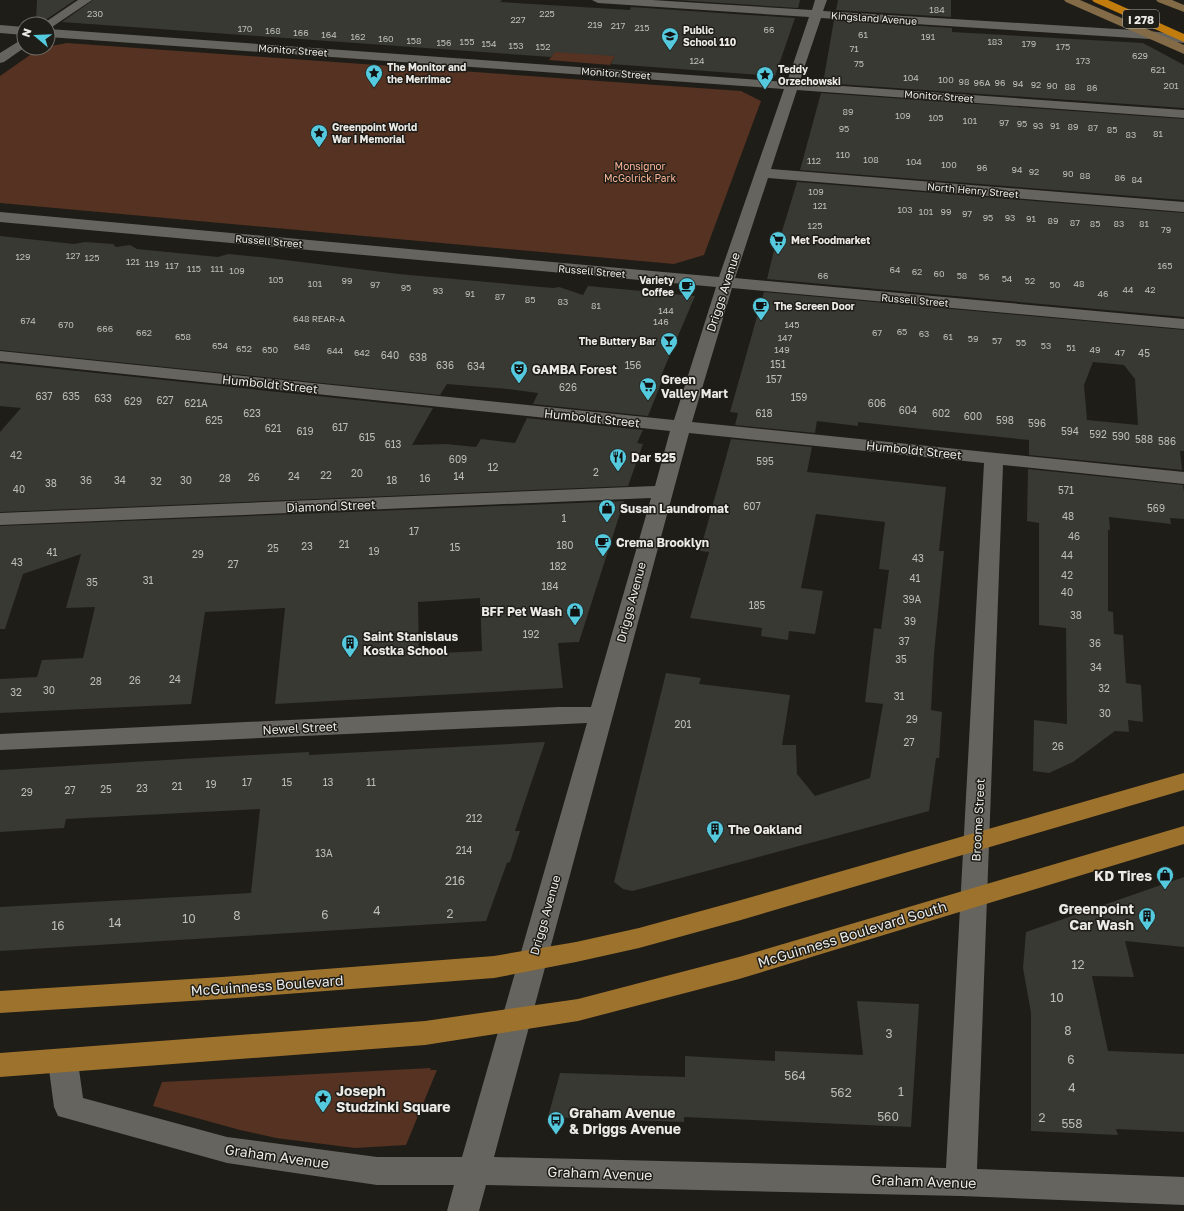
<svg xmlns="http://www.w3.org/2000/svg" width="1184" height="1211" font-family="'Golos Text',sans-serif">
	<rect width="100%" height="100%" fill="#1f1d18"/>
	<path fill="#553221" d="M 67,43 L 741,91 L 761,101 L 704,255 L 674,264 L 0,203 L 0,76 L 40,48 Z
		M 558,47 L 615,56 L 610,65 L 549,60 Z
		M 431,1068 L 430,1070 L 437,1070 L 406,1145 L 355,1148 L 276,1138 L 240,1130 L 153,1106 L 162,1082 Z"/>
	<path fill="#383933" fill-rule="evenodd" d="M 37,0 L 75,0 L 44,21 L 36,21 Z
		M 93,0 L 502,0 L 500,2 L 630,10 L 631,7 L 795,18 L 775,76 L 611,64 L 615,56 L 555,52 L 551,57 L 62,22 Z
		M 676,0 L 800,0 L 798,8 Z
		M 838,0 L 951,0 L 951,17 L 836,10 Z
		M 834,20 L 952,28 L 952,32 L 1143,43 L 1184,65 L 1184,108 L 823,83 Z
		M 821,93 L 1184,119 L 1184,200 L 800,170 Z
		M 797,182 L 1184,213 L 1184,317 L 767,279 L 777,238 L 780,238 Z
		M 0,236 L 74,244 L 85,242 L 113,244 L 116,247 L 130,245 L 137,249 L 218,257 L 228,254 L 269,258 L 399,274 L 553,288 L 559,287 L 583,295 L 588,286 L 695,296 L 661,376 L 664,376 L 648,416 L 533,404 L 538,393 L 508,389 L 447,384 L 440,395 L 0,350 Z
		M 764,292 L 1184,330 L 1184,451 L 1180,451 L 1182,470 L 1029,455 L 1029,440 L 922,429 L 858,422 L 858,426 L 817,421 L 815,433 L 735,425 L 738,413 L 730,412 ZM 1093,362 L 1124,365 L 1135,379 L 1138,425 L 1087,420 L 1084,385 Z
		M 0,363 L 433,408 L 412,445 L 446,444 L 476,447 L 481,439 L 515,443 L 527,418 L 643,430 L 637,443 L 643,444 L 628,486 L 0,512 L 0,432 L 21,408 L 0,406 Z
		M 731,439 L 812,447 L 807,472 L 946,487 L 939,551 L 944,551 L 934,654 L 931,710 L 942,712 L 939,758 L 936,758 L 929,811 L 640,889 L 632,891 L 623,889 L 614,882 L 666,673 L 701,678 L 699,684 L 790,695 L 782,745 L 796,745 L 797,774 L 815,796 L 870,778 L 883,704 L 865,702 L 874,628 L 881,629 L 889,570 L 879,569 L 885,522 L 816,514 L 801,588 L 823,591 L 815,634 L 789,631 L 788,640 L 761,636 L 762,628 L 690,618 L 709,552 L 700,551 Z
		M 1028,469 L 1183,485 L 1184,492 L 1184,519 L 1170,518 L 1171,524 L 1109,517 L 1110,530 L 1108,530 L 1108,611 L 1113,612 L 1114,634 L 1123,635 L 1126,683 L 1141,685 L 1143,722 L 1128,720 L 1129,732 L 1115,731 L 1073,762 L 1049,773 L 1033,771 L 1034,720 L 1067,724 L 1066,628 L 1039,625 L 1039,523 L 1027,521 Z
		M 624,501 L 579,642 L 558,643 L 563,688 L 275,704 L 285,608 L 205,612 L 191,704 L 0,713 L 0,679 L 37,677 L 42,660 L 83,658 L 95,607 L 66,608 L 81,554 L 23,574 L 5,629 L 0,629 L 0,526 ZM 480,598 L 482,651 L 419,654 L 418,602 Z
		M 545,742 L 515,831 L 520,831 L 510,862 L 507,863 L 486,921 L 0,951 L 0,907 L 251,893 L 260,809 L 66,819 L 64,828 L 0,832 L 0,770 L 216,757 L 309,752 L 309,755 Z
		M 1184,877 L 1184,947 L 1125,941 L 1134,977 L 1092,976 L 1108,1051 L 1184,1054 L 1184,1132 L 1116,1129 L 1118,1135 L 1031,1131 L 1031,1013 L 1023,968 L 1026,932 Z
		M 857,1001 L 919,1004 L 911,1127 L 684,1117 L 684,1122 L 548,1117 L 560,1073 L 685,1077 L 685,1056 L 775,1061 L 775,1051 L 863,1055 Z"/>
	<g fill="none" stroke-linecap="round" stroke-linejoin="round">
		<path fill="#66645e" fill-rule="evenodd" d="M 78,0 L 92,0 L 49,29 L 787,82 L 809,17 L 598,3 L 592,0 L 652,0 L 812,10 L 815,0 L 827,0 L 823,11 L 1149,31 L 1184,35 L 1184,43 L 1149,39 L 821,18 L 799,83 L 1184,110 L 1184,118 L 797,90 L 771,169 L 1184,202 L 1184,212 L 768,178 L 735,278 L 1184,319 L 1184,329 L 732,288 L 692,422 L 1184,472 L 1184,484 L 1003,465 L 977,1169 L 1184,1177 L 1184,1205 L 961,1196 L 486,1185 L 479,1211 L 447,1211 L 454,1185 L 377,1185 L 227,1163 L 58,1116 L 54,1107 L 48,1062 L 52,1054 L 63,1050 L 74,1054 L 78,1062 L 83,1098 L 227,1137 L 377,1157 L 462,1157 L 587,723 L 0,750 L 0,734 L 558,707 L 591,707 L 651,498 L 0,525 L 0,513 L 655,486 L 670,431 L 0,361 L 0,351 L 674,420 L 716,287 L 0,222 L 0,212 L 719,277 L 784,89 L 48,37 L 48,24 L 44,23 ZM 689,433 L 984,463 L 946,1168 L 494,1157 Z
			M 0,25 L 24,27 L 24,35 L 0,33 Z
			M 24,38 L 24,48 L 4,62 L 0,63 L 0,53 Z"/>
		<path fill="#826b46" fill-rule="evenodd" d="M 1064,0 L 1080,0 L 1184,45 L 1184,54 L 1066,2 Z
			M 1156,0 L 1172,0 L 1184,5 L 1184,12 L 1158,2 Z"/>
		<path fill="#9d722d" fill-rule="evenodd" d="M 1184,773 L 1184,790 L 741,920 L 639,948 L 576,962 L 494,978 L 222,999 L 0,1013 L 0,991 L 222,977 L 494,956 L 576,942 L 639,928 L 741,900 Z
			M 1184,826 L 1184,844 L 739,979 L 578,1021 L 425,1045 L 0,1077 L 0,1053 L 425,1021 L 578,999 L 739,957 Z"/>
		<path fill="#c27b0d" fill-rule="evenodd" d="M 1092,0 L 1108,0 L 1184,34 L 1184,42 L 1094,2 Z"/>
	</g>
	<defs>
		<g id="school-pin" transform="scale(0.9)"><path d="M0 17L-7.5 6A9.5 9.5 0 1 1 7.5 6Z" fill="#55cade" stroke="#1f1d18"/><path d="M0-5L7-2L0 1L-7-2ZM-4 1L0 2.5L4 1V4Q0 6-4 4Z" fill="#111"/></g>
		<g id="sight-pin" transform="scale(0.9)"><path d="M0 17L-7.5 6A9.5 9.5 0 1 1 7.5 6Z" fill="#55cade" stroke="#1f1d18"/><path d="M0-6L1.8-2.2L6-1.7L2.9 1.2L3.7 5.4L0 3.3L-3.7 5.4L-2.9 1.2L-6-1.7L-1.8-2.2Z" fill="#111"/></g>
		<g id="supermarket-pin" transform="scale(0.9)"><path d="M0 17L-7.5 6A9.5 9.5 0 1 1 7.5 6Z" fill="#55cade" stroke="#1f1d18"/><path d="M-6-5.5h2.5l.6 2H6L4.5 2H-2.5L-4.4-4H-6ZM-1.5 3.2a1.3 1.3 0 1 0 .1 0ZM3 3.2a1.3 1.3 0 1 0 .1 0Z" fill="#111"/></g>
		<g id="cafe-pin" transform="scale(0.9)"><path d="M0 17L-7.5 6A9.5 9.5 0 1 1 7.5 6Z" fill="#55cade" stroke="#1f1d18"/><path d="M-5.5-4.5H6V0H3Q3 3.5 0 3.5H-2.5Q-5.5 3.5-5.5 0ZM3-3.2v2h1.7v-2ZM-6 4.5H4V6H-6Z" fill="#111"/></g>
		<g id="bar-pin" transform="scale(0.9)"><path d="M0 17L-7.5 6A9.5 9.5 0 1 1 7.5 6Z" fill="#55cade" stroke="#1f1d18"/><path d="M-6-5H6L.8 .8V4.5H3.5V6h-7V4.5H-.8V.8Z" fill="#111"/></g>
		<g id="theatre-pin" transform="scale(0.9)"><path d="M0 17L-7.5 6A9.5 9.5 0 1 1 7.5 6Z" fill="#55cade" stroke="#1f1d18"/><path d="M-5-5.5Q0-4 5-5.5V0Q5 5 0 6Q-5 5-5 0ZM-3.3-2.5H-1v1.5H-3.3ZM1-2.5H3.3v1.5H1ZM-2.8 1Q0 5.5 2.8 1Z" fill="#111"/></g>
		<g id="restaurant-pin" transform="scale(0.9)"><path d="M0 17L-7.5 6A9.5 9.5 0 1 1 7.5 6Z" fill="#55cade" stroke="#1f1d18"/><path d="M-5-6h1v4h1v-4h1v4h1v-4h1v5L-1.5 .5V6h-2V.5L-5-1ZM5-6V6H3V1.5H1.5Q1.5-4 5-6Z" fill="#111"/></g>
		<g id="shop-pin" transform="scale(0.9)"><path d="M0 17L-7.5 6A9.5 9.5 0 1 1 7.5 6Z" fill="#55cade" stroke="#1f1d18"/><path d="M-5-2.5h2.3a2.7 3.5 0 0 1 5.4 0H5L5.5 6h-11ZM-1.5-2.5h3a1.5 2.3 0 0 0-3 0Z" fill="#111"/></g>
		<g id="building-pin" transform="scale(0.9)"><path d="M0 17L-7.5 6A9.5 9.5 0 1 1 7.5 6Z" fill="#55cade" stroke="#1f1d18"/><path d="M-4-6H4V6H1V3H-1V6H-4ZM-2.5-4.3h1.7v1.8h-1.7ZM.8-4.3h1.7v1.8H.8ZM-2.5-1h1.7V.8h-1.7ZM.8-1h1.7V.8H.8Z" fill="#111"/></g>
		<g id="bus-pin" transform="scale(0.9)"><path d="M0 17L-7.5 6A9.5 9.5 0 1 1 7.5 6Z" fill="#55cade" stroke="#1f1d18"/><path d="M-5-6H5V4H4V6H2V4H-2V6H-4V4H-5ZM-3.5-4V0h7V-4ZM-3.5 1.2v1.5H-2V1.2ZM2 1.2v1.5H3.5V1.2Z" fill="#111"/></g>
	</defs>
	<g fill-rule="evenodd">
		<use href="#school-pin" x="670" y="36"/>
		<use href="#sight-pin" x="374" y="73"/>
		<use href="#sight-pin" x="765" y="75"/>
		<use href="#sight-pin" x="319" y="133"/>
		<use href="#supermarket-pin" x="778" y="240"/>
		<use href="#cafe-pin" x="687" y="286"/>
		<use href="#cafe-pin" x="761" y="306"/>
		<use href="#bar-pin" x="669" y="341"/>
		<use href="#theatre-pin" x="519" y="369"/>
		<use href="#supermarket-pin" x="648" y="386"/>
		<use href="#restaurant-pin" x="618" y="457"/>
		<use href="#shop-pin" x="607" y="508"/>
		<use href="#cafe-pin" x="603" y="542"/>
		<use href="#shop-pin" x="575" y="611"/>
		<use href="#building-pin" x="350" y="643"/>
		<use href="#building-pin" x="715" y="829"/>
		<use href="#shop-pin" x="1165" y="875"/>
		<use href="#building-pin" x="1147" y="916"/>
		<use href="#sight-pin" x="323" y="1098"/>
		<use href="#bus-pin" x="556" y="1120"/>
	</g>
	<g text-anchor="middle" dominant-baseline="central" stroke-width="3" stroke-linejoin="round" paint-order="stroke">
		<g font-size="9" fill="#bebeb9">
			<text x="937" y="9">184</text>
			<text x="95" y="13">230</text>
			<text x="547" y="13">225</text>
			<text x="518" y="19">227</text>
			<text x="595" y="24">219</text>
			<text x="618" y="25">217</text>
			<text x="642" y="27">215</text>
			<text x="245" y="28">170</text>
			<text x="769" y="29">66</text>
			<text x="273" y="30">168</text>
			<text x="301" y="32">166</text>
			<text x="329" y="34">164</text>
			<text x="863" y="34">61</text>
			<text x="358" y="36">162</text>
			<text x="928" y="36">191</text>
			<text x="386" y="38">160</text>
			<text x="414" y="40">158</text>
			<text x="467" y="41">155</text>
			<text x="995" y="41">183</text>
			<text x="444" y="42">156</text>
			<text x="489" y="43">154</text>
			<text x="1029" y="43">179</text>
			<text x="516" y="45">153</text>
			<text x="543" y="46">152</text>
			<text x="1063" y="46">175</text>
			<text x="854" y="48">71</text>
			<text x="1140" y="55">629</text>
			<text x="697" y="60">124</text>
			<text x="1083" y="60">173</text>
			<text x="859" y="63">75</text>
			<text x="1158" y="69">621</text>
			<text x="911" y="77">104</text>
			<text x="946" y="79">100</text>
			<text x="964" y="81">98</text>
			<text x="982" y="82">96A</text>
			<text x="1000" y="82">96</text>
			<text x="1018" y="83">94</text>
			<text x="1036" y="84">92</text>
			<text x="1052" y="85">90</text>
			<text x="1171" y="85">201</text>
			<text x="1070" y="86">88</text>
			<text x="1092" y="87">86</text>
			<text x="848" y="111">89</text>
			<text x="903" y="115">109</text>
			<text x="936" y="117">105</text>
			<text x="970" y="120">101</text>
			<text x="1004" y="122">97</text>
			<text x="1022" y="123">95</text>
			<text x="1038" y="125">93</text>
			<text x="1055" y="125">91</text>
			<text x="1073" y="126">89</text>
			<text x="1093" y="127">87</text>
			<text x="844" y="128">95</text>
			<text x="1112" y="129">85</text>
			<text x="1158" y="133">81</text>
			<text x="1131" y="134">83</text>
			<text x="843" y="154">110</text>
			<text x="871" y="159">108</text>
			<text x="814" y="160">112</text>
			<text x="914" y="161">104</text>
			<text x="949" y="164">100</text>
			<text x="982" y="167">96</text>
			<text x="1017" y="169">94</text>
			<text x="1034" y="171">92</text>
			<text x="1068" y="173">90</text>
			<text x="1085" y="175">88</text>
			<text x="1120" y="177">86</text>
			<text x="1137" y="179">84</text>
			<text x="816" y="191">109</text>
			<text x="820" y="205">121</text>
			<text x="905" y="209">103</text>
			<text x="926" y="211">101</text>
			<text x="946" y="211">99</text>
			<text x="967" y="213">97</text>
			<text x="988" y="217">95</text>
			<text x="1010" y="217">93</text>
			<text x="1031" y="218">91</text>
			<text x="1053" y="220">89</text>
			<text x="1075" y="222">87</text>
			<text x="1095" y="223">85</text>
			<text x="1119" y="223">83</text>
			<text x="1144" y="223">81</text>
			<text x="815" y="225">125</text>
			<text x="1166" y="229">79</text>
			<text x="73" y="255">127</text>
			<text x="23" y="256">129</text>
			<text x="92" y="257">125</text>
			<text x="133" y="261">121</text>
			<text x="152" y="263">119</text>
			<text x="172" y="265">117</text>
			<text x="1165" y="265">165</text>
			<text x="194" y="268">115</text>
			<text x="217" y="268">111</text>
			<text x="895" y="269">64</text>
			<text x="237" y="270">109</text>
			<text x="917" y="271">62</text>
			<text x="939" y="273">60</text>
			<text x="823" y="275">66</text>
			<text x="962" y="275">58</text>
			<text x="984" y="276">56</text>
			<text x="1007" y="278">54</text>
			<text x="276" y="279">105</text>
			<text x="347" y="280">99</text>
			<text x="1030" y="280">52</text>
			<text x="315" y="283">101</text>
			<text x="1079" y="283">48</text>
			<text x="375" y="284">97</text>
			<text x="1055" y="284">50</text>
			<text x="406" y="287">95</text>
			<text x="1128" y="289">44</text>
			<text x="1150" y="289">42</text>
			<text x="438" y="290">93</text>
			<text x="470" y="293">91</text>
			<text x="1103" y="293">46</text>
			<text x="500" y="296">87</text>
			<text x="530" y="299">85</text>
			<text x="563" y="301">83</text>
			<text x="596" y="305">81</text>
			<text x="666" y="310">144</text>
			<text x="319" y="318">648 REAR-A</text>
			<text x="28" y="320">674</text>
			<text x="661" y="321">146</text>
			<text x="66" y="324">670</text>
			<text x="792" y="324">145</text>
			<text x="105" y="328">666</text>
			<text x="902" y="331">65</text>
			<text x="144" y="332">662</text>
			<text x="877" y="332">67</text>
			<text x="924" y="333">63</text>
			<text x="183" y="336">658</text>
			<text x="948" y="336">61</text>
			<text x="785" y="337">147</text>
			<text x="973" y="338">59</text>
			<text x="997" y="340">57</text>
			<text x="1021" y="342">55</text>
			<text x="220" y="345">654</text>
			<text x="1046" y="345">53</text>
			<text x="302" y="346">648</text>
			<text x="1071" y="347">51</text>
			<text x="244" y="348">652</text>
			<text x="270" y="349">650</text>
			<text x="782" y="349">149</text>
			<text x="1095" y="349">49</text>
			<text x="335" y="350">644</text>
			<text x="362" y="352">642</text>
			<text x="1120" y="352">47</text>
		</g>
		<g font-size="10" fill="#ebeae6" stroke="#1f1d18">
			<text transform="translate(874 18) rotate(4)">Kingsland Avenue</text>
			<text transform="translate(293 50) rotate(4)">Monitor Street</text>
			<text transform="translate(616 73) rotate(4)">Monitor Street</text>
			<text transform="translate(939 96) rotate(4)">Monitor Street</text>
			<text transform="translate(973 190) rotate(5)">North Henry Street</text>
			<text transform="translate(269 241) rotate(5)">Russell Street</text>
			<text transform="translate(592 271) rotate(5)">Russell Street</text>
			<text transform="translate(915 300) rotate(5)">Russell Street</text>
		</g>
		<g font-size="10" font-weight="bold" fill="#ebeae6" stroke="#1f1d18" text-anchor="start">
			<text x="683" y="30">Public<tspan x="683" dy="12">School 110</tspan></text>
			<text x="387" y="67">The Monitor and<tspan x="387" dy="12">the Merrimac</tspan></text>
			<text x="778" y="69">Teddy<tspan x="778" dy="12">Orzechowski</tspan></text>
			<text x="332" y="127">Greenpoint World<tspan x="332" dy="12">War I Memorial</tspan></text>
			<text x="791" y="240">Met Foodmarket</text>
			<text x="674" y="280" text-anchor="end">Variety<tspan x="674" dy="12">Coffee</tspan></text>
			<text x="774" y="306">The Screen Door</text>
			<text x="656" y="341" text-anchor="end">The Buttery Bar</text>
		</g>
		<g font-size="10" fill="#fbb596" stroke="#1f1d18">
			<text x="640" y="166">Monsignor<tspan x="640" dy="12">McGolrick Park</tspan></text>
		</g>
		<g font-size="10" fill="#bebeb9">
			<text x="1144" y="353">45</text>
			<text x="390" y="355">640</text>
			<text x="418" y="357">638</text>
			<text x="778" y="364">151</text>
			<text x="445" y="365">636</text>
			<text x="633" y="365">156</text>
			<text x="476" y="366">634</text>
			<text x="774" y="379">157</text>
			<text x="568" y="387">626</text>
			<text x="44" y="396">637</text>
			<text x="71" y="396">635</text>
			<text x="799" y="397">159</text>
			<text x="103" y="398">633</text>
			<text x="165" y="400">627</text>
			<text x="133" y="401">629</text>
			<text x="196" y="403">621A</text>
			<text x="877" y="403">606</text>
			<text x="908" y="410">604</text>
			<text x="252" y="413">623</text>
			<text x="764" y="413">618</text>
			<text x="941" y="413">602</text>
			<text x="973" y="416">600</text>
			<text x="214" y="420">625</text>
			<text x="1005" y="420">598</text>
			<text x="1037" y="423">596</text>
			<text x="340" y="427">617</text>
			<text x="273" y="428">621</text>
			<text x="305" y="431">619</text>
			<text x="1070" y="431">594</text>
			<text x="1098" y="434">592</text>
			<text x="1121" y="436">590</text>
			<text x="367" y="437">615</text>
			<text x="1144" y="439">588</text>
			<text x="1167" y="441">586</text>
			<text x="393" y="444">613</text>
			<text x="16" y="455">42</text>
			<text x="458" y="459">609</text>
			<text x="765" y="461">595</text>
			<text x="493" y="467">12</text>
			<text x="596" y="472">2</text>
			<text x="357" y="473">20</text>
			<text x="326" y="475">22</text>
			<text x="294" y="476">24</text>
			<text x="459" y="476">14</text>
			<text x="254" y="477">26</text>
			<text x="225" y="478">28</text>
			<text x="425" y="478">16</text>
			<text x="86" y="480">36</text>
			<text x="120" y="480">34</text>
			<text x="186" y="480">30</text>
			<text x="392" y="480">18</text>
			<text x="156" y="481">32</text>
			<text x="51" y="483">38</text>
			<text x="19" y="489">40</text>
			<text x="1066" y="490">571</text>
			<text x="752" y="506">607</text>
			<text x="1156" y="508">569</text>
			<text x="1068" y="516">48</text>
			<text x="564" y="518">1</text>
			<text x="414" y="531">17</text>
			<text x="1074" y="536">46</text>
			<text x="344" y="544">21</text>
			<text x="565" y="545">180</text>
			<text x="307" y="546">23</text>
			<text x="455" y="547">15</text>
			<text x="273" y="548">25</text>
			<text x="374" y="551">19</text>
			<text x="52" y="552">41</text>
			<text x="198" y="554">29</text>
			<text x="1067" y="555">44</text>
			<text x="918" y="558">43</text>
			<text x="17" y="562">43</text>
			<text x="233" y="564">27</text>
			<text x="558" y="566">182</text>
			<text x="1067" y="575">42</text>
			<text x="915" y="578">41</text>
			<text x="148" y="580">31</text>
			<text x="92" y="582">35</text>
			<text x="550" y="586">184</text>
			<text x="1067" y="592">40</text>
			<text x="912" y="599">39A</text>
			<text x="757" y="605">185</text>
			<text x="1076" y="615">38</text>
			<text x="910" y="621">39</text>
			<text x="531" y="634">192</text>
			<text x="904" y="641">37</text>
			<text x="1095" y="643">36</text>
			<text x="901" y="659">35</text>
			<text x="1096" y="667">34</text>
			<text x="175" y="679">24</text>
			<text x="135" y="680">26</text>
			<text x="96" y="681">28</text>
			<text x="1104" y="688">32</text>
			<text x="49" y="690">30</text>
			<text x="16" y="692">32</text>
			<text x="899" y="696">31</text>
			<text x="1105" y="713">30</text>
			<text x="912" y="719">29</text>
			<text x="683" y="724">201</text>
			<text x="909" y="742">27</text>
			<text x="1058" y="746">26</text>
			<text x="247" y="782">17</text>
			<text x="287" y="782">15</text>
			<text x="328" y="782">13</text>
			<text x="371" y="782">11</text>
			<text x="211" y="784">19</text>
			<text x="177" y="786">21</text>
			<text x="142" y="788">23</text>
			<text x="106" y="789">25</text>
			<text x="70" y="790">27</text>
			<text x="27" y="792">29</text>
			<text x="474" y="818">212</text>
			<text x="464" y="850">214</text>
			<text x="324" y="853">13A</text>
		</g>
		<rect fill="#1f1d18" stroke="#aeaca8" stroke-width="1" x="1123" y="10" width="36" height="18" rx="3"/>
		<g font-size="11" font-weight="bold" fill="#ebeae6">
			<text x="1141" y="19">I 278</text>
		</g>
		<g font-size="12" fill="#ebeae6" stroke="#1f1d18">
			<text transform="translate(723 292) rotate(-72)">Driggs Avenue</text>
			<text transform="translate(270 384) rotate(6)">Humboldt Street</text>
			<text transform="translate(592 418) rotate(6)">Humboldt Street</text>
			<text transform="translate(914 450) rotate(6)">Humboldt Street</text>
			<text transform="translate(331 506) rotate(-2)">Diamond Street</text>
			<text transform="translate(631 602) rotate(-75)">Driggs Avenue</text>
			<text transform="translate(300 728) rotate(-3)">Newel Street</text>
			<text transform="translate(978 820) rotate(-87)">Broome Street</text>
			<text transform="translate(545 915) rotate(-74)">Driggs Avenue</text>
		</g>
		<g font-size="12" font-weight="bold" fill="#ebeae6" stroke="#1f1d18" text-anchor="start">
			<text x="532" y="369">GAMBA Forest</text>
			<text x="661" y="379">Green<tspan x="661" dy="14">Valley Mart</tspan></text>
			<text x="631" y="457">Dar 525</text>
			<text x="620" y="508">Susan Laundromat</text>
			<text x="616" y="542">Crema Brooklyn</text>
			<text x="562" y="611" text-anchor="end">BFF Pet Wash</text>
			<text x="363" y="636">Saint Stanislaus<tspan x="363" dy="14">Kostka School</tspan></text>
			<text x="728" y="829">The Oakland</text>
		</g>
		<g font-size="12" fill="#bebeb9">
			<text x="455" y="880">216</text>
			<text x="377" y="910">4</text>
			<text x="450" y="913">2</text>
			<text x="325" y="914">6</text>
			<text x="237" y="915">8</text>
			<text x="189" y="918">10</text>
			<text x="115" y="922">14</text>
			<text x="58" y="925">16</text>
			<text x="1078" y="964">12</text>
			<text x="1057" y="997">10</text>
			<text x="1068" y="1030">8</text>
			<text x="889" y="1033">3</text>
			<text x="1071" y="1059">6</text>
			<text x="795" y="1075">564</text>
			<text x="1072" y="1087">4</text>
			<text x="901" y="1091">1</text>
			<text x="841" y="1092">562</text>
			<text x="888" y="1116">560</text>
			<text x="1042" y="1117">2</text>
			<text x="1072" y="1123">558</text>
		</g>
		<g font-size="14" font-weight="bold" fill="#ebeae6" stroke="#1f1d18" text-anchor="end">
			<text x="1152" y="875">KD Tires</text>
			<text x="1134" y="908">Greenpoint<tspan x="1134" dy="16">Car Wash</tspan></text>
			<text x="336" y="1090" text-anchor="start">Joseph<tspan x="336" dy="16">Studzinki Square</tspan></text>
			<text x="569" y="1112" text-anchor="start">Graham Avenue<tspan x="569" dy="16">&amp; Driggs Avenue</tspan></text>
		</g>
		<g font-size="14" fill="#ebeae6" stroke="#1f1d18">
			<text transform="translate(852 934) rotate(-17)">McGuinness Boulevard South</text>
			<text transform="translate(267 985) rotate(-4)">McGuinness Boulevard</text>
			<text transform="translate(277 1156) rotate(8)">Graham Avenue</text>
			<text transform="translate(600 1173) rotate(2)">Graham Avenue</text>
			<text transform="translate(924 1181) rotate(2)">Graham Avenue</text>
		</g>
	</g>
	<g transform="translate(36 36) rotate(289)"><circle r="19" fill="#1f1d18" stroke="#716f6a"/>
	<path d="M0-3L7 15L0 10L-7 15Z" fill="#55cade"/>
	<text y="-6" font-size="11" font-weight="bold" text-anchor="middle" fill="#ebeae6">N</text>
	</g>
</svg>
